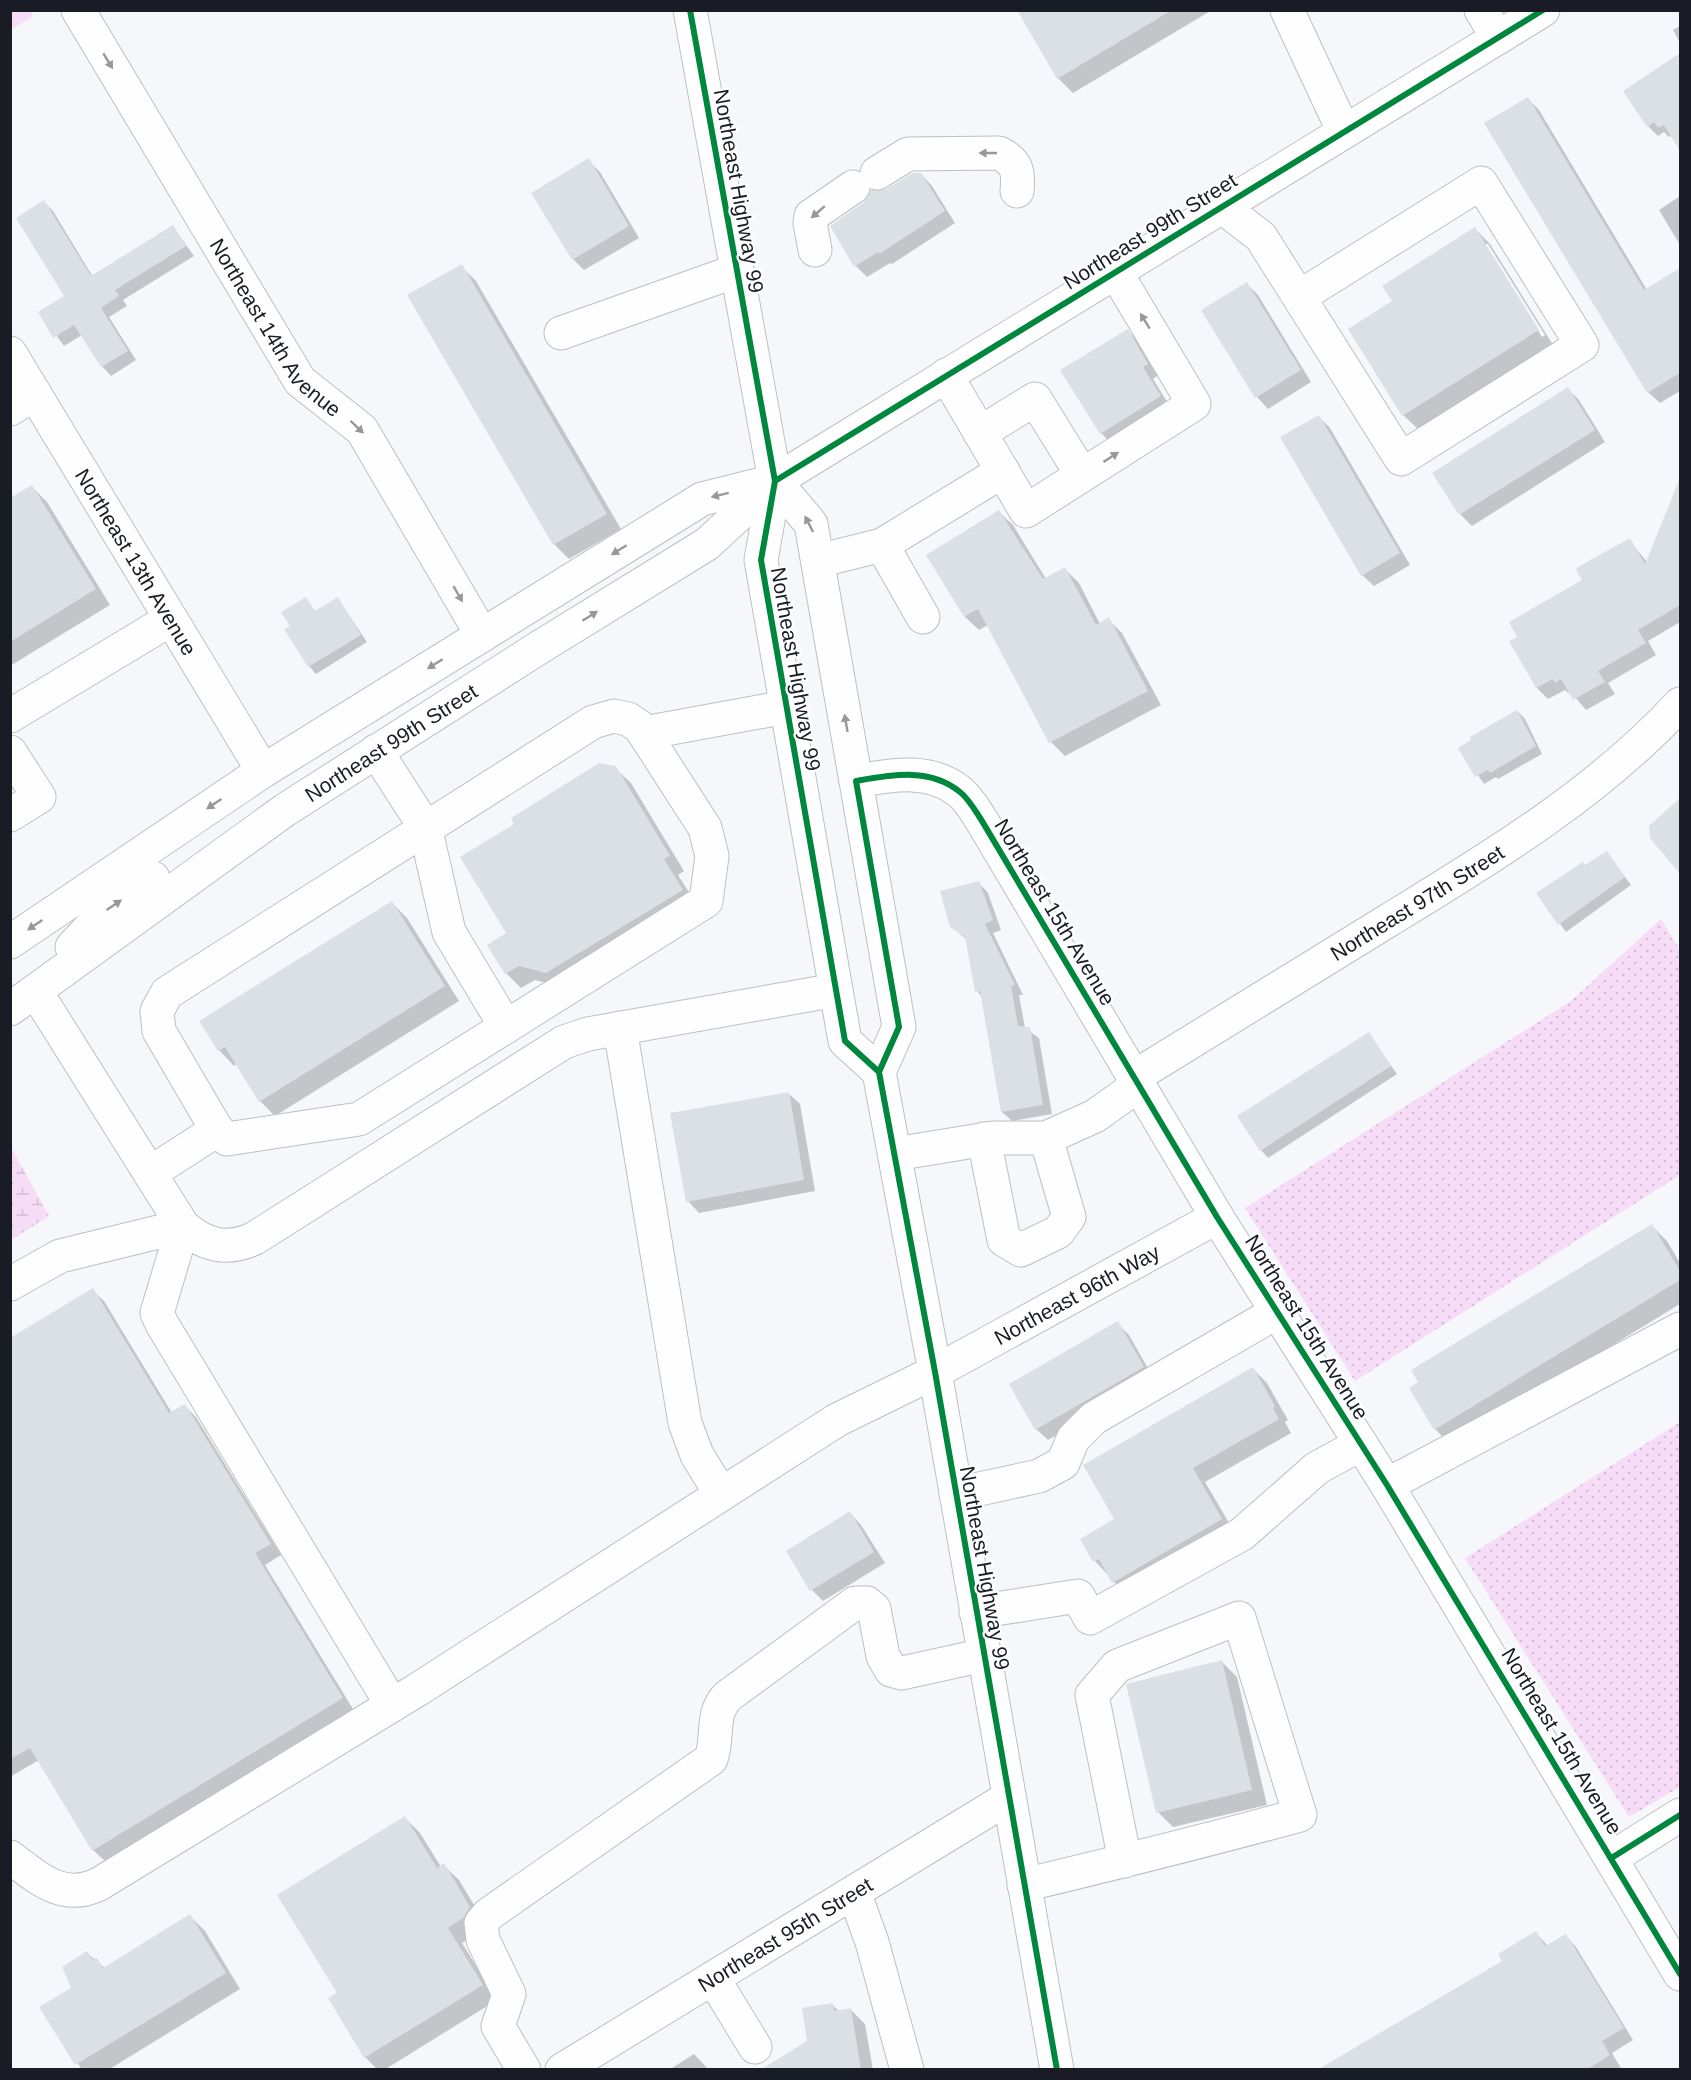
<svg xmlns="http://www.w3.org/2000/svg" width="1691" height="2080" font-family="Helvetica,sans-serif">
	<defs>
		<pattern id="grass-dots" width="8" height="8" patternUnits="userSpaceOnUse" patternTransform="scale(1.5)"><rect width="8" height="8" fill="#f7dcf7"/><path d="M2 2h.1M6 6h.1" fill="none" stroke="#d3bcd4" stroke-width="1.8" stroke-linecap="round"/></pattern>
		<pattern id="wetland-marsh" width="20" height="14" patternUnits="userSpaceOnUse" patternTransform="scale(1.5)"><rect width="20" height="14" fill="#f7dcf7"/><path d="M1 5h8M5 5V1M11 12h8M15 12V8" fill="none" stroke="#d3bcd4"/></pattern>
	</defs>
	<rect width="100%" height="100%" fill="#f5f7fa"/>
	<path fill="url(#grass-dots)" d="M 1661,919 L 1680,950 L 1680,1175 L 1355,1381 L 1245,1208 L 1571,1001 Z
		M 1680,1422 L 1680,1787 L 1629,1817 L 1465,1558 Z"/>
	<path fill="url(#wetland-marsh)" d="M 11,1147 L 49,1216 L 11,1240 L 10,1240 Z"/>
	<path fill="#f7dcf7" d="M 11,10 L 30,11 L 33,16 L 11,30 Z"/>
	<path fill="#0003" fill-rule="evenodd" d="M 1018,10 L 1212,10 L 1073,93 L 1058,78 Z
		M 1680,26 L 1680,43 L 1673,30 Z
		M 1680,54 L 1680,148 L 1673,135 L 1669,137 L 1664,132 L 1658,136 L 1648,126 L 1625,91 Z
		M 1528,99 L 1539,110 L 1647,290 L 1680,269 L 1680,391 L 1660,403 L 1648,392 L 1486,124 Z
		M 588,160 L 600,172 L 639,238 L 584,270 L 573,259 Z
		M 921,174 L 932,186 L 955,223 L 892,264 L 890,263 L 867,277 L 856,266 L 832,226 L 887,191 Z
		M 1680,196 L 1680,245 L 1659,210 Z
		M 44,202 L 53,211 L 93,277 L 173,227 L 194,256 L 123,300 L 127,306 L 109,317 L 136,360 L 111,376 L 102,366 L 82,335 L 64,346 L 40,313 L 66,296 Z
		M 1475,229 L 1490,244 L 1553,345 L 1419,430 L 1403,415 L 1394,301 ZM 1484,244 L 1488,244 L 1545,335 L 1542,337 Z
		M 461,266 L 476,281 L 621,529 L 569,559 L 554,544 Z
		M 1247,284 L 1258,295 L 1311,382 L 1268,409 L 1257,397 L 1203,311 Z
		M 1128,331 L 1139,342 L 1158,375 L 1153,379 L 1171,408 L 1112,444 L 1101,433 Z
		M 1568,389 L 1579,400 L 1605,442 L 1472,526 L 1460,514 L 1434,473 Z
		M 1319,417 L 1330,428 L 1410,565 L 1374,586 L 1362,575 Z
		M 32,487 L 47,502 L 110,605 L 10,666 L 10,500 Z
		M 1680,501 L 1680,584 L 1665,582 L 1680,608 L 1680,622 L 1648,641 L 1656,655 L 1608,683 L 1615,694 L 1586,710 L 1570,691 L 1568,693 L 1565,690 L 1548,699 L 1537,688 L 1519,638 L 1629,540 L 1647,562 L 1674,505 Z
		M 999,512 L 1013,525 L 1046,579 L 1065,569 L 1079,583 L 1100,624 L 1108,619 L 1122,633 L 1161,705 L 1065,756 L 1051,742 L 988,625 L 979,630 L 965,617 L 928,555 Z
		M 305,599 L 316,612 L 338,599 L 367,642 L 316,674 L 309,666 L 292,626 Z
		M 1517,711 L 1525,719 L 1542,754 L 1498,779 L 1496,777 L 1484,784 L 1460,749 Z
		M 615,768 L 631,783 L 684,871 L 678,875 L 697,905 L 562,987 L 535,980 L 521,988 L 506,973 L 508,933 Z
		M 1680,800 L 1680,872 L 1651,837 L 1651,827 Z
		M 1607,853 L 1631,885 L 1566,932 L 1539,894 Z
		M 979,883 L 988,893 L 1001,930 L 993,933 L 1023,995 L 1019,995 L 1025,1028 L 1039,1038 L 1052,1114 L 1012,1121 L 1002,1112 L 982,997 L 977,991 L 967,940 L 951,926 Z
		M 392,903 L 407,918 L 459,1001 L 275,1116 L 260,1101 L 237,1064 L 234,1066 L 219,1050 L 201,1021 Z
		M 1368,1034 L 1397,1074 L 1268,1158 L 1261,1150 Z
		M 788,1093 L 800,1104 L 815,1191 L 699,1213 L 688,1201 Z
		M 1652,1226 L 1667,1241 L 1680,1263 L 1680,1304 L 1450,1444 L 1435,1429 Z
		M 92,1290 L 104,1301 L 172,1413 L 185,1406 L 196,1417 L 281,1555 L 265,1565 L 353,1709 L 105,1861 L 93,1850 L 39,1760 L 10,1777 L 10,1340 Z
		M 1117,1323 L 1129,1335 L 1154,1379 L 1048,1440 L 1036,1429 Z
		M 1253,1369 L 1267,1383 L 1288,1420 L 1285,1422 L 1291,1433 L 1205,1482 L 1235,1533 L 1127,1596 L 1095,1561 Z
		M 850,1513 L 861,1525 L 885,1563 L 823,1601 L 812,1590 Z
		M 1222,1662 L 1237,1677 L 1267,1805 L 1173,1827 L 1158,1812 Z
		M 405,1818 L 420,1833 L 441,1867 L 443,1865 L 459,1880 L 485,1923 L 478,1933 L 462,1943 L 497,2000 L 384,2070 L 378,2070 L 365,2057 L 339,1993 Z
		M 190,1916 L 205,1931 L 240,1989 L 108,2070 L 82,2070 L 42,2007 L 73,1988 L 87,1953 L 105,1968 Z
		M 1536,1933 L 1548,1946 L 1566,1936 L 1576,1947 L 1633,2040 L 1612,2053 L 1622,2070 L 1320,2070 L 1504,1962 Z
		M 832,2005 L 839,2011 L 850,2009 L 865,2024 L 873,2070 L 763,2070 L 809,2042 Z
		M 694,2054 L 709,2070 L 669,2070 Z"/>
	<path fill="#dbe0e5" d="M 1017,10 L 1172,10 L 1057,79 Z
		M 1680,53 L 1680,151 L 1664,125 L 1658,128 L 1654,122 L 1647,127 L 1623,91 Z
		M 1528,97 L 1644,290 L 1680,268 L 1680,373 L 1647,393 L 1484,123 Z
		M 589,158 L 629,226 L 572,260 L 531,193 Z
		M 913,173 L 921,173 L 945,211 L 879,254 L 878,252 L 854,267 L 830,226 L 864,202 L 871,190 L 886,189 Z
		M 44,200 L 91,276 L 173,225 L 186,246 L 115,290 L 119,296 L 101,308 L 128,351 L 101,367 L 74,325 L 53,338 L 38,312 L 64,296 L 16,218 Z
		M 1475,227 L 1539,330 L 1402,416 L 1348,329 L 1392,301 L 1382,286 Z
		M 462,264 L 607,514 L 553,545 L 407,295 Z
		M 1247,282 L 1301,370 L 1255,398 L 1201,310 Z
		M 1128,329 L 1148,364 L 1143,367 L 1161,396 L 1100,434 L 1060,370 Z
		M 1568,387 L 1595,430 L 1459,515 L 1432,473 Z
		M 1319,415 L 1400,553 L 1361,576 L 1280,437 Z
		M 1680,478 L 1680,605 L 1638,630 L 1646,643 L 1598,671 L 1605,682 L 1573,700 L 1561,679 L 1555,683 L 1553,679 L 1536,688 L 1509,641 L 1517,637 L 1509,622 L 1582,580 L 1576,570 L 1578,567 L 1630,538 L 1645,564 Z
		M 32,485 L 96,589 L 10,642 L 10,498 Z
		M 999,510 L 1043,579 L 1065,567 L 1096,625 L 1109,617 L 1148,691 L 1049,743 L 978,609 L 964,617 L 926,555 Z
		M 306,597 L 315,611 L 338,597 L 361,635 L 308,667 L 284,629 L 290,626 L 281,612 Z
		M 1517,710 L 1536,746 L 1490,773 L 1488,770 L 1475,777 L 1458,748 L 1471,740 L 1470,737 Z
		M 599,763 L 616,766 L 670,856 L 664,859 L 683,890 L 546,973 L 519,966 L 505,974 L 487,945 L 506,933 L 460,857 L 514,824 L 511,818 Z
		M 1680,798 L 1680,874 L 1650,838 L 1649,826 Z
		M 1607,851 L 1625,877 L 1558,925 L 1536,893 L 1583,862 L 1585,865 Z
		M 979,881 L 993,920 L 985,924 L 1015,985 L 1011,986 L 1018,1026 L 1030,1027 L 1043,1105 L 1001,1112 L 980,991 L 975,992 L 965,937 L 950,927 L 940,891 Z
		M 392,901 L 445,986 L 259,1102 L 225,1047 L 218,1051 L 199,1021 Z
		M 1369,1032 L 1391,1066 L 1260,1151 L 1237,1116 Z
		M 789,1092 L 804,1180 L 686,1202 L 670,1113 Z
		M 1652,1224 L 1680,1271 L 1680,1280 L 1434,1430 L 1409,1388 L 1418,1382 L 1411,1370 Z
		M 93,1288 L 169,1413 L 185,1404 L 271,1544 L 255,1553 L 343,1698 L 92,1851 L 30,1748 L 10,1759 L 10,1338 Z
		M 1118,1321 L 1144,1367 L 1035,1430 L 1009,1384 Z
		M 1253,1367 L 1275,1406 L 1273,1408 L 1279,1419 L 1193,1468 L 1222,1519 L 1112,1583 L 1099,1559 L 1093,1562 L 1080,1539 L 1114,1519 L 1083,1465 Z
		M 850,1511 L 874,1552 L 810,1591 L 786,1551 Z
		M 1222,1660 L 1252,1790 L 1156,1813 L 1126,1684 Z
		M 405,1816 L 437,1868 L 444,1863 L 470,1907 L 463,1918 L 448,1928 L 483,1985 L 364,2058 L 328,1998 L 337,1993 L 277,1895 Z
		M 190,1914 L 226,1973 L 75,2065 L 39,2007 L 71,1988 L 62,1967 L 87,1951 L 93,1960 L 97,1958 L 103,1968 Z
		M 1536,1931 L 1545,1946 L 1566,1934 L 1624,2028 L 1602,2041 L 1610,2055 L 1586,2070 L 1317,2070 L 1502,1961 L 1498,1954 Z
		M 833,2003 L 834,2011 L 851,2008 L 861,2070 L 760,2070 L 807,2041 L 802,2008 Z"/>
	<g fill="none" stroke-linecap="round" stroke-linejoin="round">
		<g stroke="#bcbfc5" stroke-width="35">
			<g id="minor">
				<path id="s1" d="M 78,10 L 300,381 L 362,430 L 482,635"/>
				<path d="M 1287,10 L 1344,132"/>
				<path d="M 1481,10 L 1498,38"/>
				<path d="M 877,173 L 908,154 L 999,153 C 1017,162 1019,171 1017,191"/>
				<path d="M 1221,206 L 1261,237 L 1401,459 L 1582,345 L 1481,183 L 1299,297"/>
				<path d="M 815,250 L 810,223 L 811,216 L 853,187"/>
				<path d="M 561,333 L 736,271"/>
				<path id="s2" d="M 10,353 L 263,771"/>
				<path d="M 946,375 L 1026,511 L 1194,404 L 1115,271"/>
				<path d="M 10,409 L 35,394"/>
				<path d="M 980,433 L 1035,399 L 1082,475"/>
				<path d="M 882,545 L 923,617"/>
				<path d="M 818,561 L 882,545 L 1003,471"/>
				<path d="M 10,716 L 171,619"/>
				<path d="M 614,716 L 628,719 L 640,727 L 705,828 L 712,856 L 706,901 L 359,1119 L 227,1139 L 217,1130 L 159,1031 L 157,1011 L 167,993 L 593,722 Z"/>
				<path d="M 644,733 L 786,707"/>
				<path d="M 376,751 L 425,827 L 449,932 L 506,1027"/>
				<path d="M 10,752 L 39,797 L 10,815"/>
				<path d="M 856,781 C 891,775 930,767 960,792 C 969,799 976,812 982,821 L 1217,1217 L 1387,1485 L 1680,1974"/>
				<path d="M 36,992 L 183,1226 C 205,1246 228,1251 255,1238 L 564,1042 L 588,1034 L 836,990"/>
				<path d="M 620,1028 L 685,1423 L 697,1455 L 721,1494"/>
				<path d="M 984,1139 L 1004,1240 L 1021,1250 L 1058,1232 L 1069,1217 L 1046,1138"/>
				<path id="s3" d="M 895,1154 L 993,1138 L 1046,1138 L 1095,1116 L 1130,1091 L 1134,1077 C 1219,1025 1304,972 1389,920 C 1492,857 1598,793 1680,704"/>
				<path d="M 150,1173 L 217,1130"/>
				<path d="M 183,1226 L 157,1313 L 162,1324 L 392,1705"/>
				<path d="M 10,1284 L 60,1256 L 183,1226"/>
				<path d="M 1387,1485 L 1680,1329"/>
				<path d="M 956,1494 L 1039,1476 L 1063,1463 L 1073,1439 L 1094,1418 L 1277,1312"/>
				<path d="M 976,1612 L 1078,1596 L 1090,1618 L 1242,1534 L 1317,1468 L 1361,1444"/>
				<path id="s4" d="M 10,1857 C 38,1878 63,1902 99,1884 L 417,1690 L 837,1420 L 935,1372 L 1217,1217"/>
				<path d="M 1613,1857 L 1680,1815"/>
				<path d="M 1024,1885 C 1116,1863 1208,1840 1300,1815 L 1239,1618 L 1117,1666 L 1092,1695 L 1125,1861"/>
				<path d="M 854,1892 L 872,1942 L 907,2070"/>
				<path d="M 713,1978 L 755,2047"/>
				<path d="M 524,2070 L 498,2026 L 509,1994 L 483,1940 L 481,1923 L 489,1914 L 711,1759 C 719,1738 710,1713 728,1696 L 855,1603 L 867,1603 L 874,1609 L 883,1656 L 891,1670 L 902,1673 L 984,1655"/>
				<path id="s5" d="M 562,2070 L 1008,1798"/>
			</g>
		</g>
		<g stroke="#bcbfc5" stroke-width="35">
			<g id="major">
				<path d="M 690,10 L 775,481 L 761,560 L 836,990 L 845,1041 L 879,1072"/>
				<path d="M 775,481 L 811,524 L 899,1027 L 879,1072 L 935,1372 L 1057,2070"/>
				<path d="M 10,942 L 263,771 L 702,499 L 770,482"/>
				<path d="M 72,947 L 106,911 L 153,878"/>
				<path id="s6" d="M 10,1009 L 285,810 L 540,647 L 707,544 L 775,481 L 1543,10"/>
			</g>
		</g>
		<use href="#minor" stroke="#fefefe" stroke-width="33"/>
		<use href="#major" stroke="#fefefe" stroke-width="33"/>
		<g stroke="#fff" stroke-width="10">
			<path id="cycleway" d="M 690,10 L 775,481 L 761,560 L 836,990 L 845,1041 L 879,1072
				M 775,481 L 1543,10
				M 1613,1857 L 1680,1815
				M 1057,2070 L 935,1372 L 879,1072 L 899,1027 L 856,781 C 891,775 930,767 960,792 C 969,799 976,812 982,821 L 1217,1217 L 1387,1485 L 1680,1974"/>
		</g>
		<use href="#cycleway" stroke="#00873e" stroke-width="6"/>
	</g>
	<defs><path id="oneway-solid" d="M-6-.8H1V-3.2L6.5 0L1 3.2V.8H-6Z" transform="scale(1.5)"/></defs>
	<g fill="#97989c">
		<use href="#oneway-solid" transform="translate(108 61) rotate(59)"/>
		<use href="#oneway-solid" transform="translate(988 153) rotate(180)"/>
		<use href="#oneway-solid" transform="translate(818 212) rotate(139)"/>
		<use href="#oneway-solid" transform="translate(1145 321) rotate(-121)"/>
		<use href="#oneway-solid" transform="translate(357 427) rotate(44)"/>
		<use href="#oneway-solid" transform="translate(1111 457) rotate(-33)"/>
		<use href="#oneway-solid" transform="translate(720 495) rotate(166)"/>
		<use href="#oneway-solid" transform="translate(809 524) rotate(-117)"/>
		<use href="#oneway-solid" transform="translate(619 550) rotate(148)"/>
		<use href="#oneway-solid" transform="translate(458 594) rotate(60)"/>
		<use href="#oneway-solid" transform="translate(590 616) rotate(-32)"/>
		<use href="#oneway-solid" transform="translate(435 664) rotate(148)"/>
		<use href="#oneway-solid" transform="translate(846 723) rotate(-100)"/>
		<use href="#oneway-solid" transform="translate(214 804) rotate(146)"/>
		<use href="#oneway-solid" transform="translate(114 905) rotate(-34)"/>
		<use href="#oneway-solid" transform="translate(35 925) rotate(146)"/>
	</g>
	<g text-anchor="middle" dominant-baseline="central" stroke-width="4.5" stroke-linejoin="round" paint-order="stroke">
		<g font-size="21" fill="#191b25" stroke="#fff">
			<text transform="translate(739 191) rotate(80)">Northeast Highway 99</text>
			<text transform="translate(1150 231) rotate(-32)">Northeast 99th Street</text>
			<text stroke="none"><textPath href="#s1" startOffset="375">Northeast 14th Avenue</textPath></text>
			<text stroke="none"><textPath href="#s2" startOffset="244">Northeast 13th Avenue</textPath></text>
			<text transform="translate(796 669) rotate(80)">Northeast Highway 99</text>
			<text stroke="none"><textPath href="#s6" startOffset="465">Northeast 99th Street</textPath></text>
			<text stroke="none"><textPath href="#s3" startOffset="596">Northeast 97th Street</textPath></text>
			<text transform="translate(1055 912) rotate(59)">Northeast 15th Avenue</text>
			<text stroke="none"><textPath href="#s4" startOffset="1242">Northeast 96th Way</textPath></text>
			<text transform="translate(1307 1327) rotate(58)">Northeast 15th Avenue</text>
			<text transform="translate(985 1568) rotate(80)">Northeast Highway 99</text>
			<text transform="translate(1562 1741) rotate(59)">Northeast 15th Avenue</text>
			<text stroke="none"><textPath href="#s5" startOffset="261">Northeast 95th Street</textPath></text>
		</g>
	</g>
	<rect width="1691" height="2080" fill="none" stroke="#191b25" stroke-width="24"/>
</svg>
